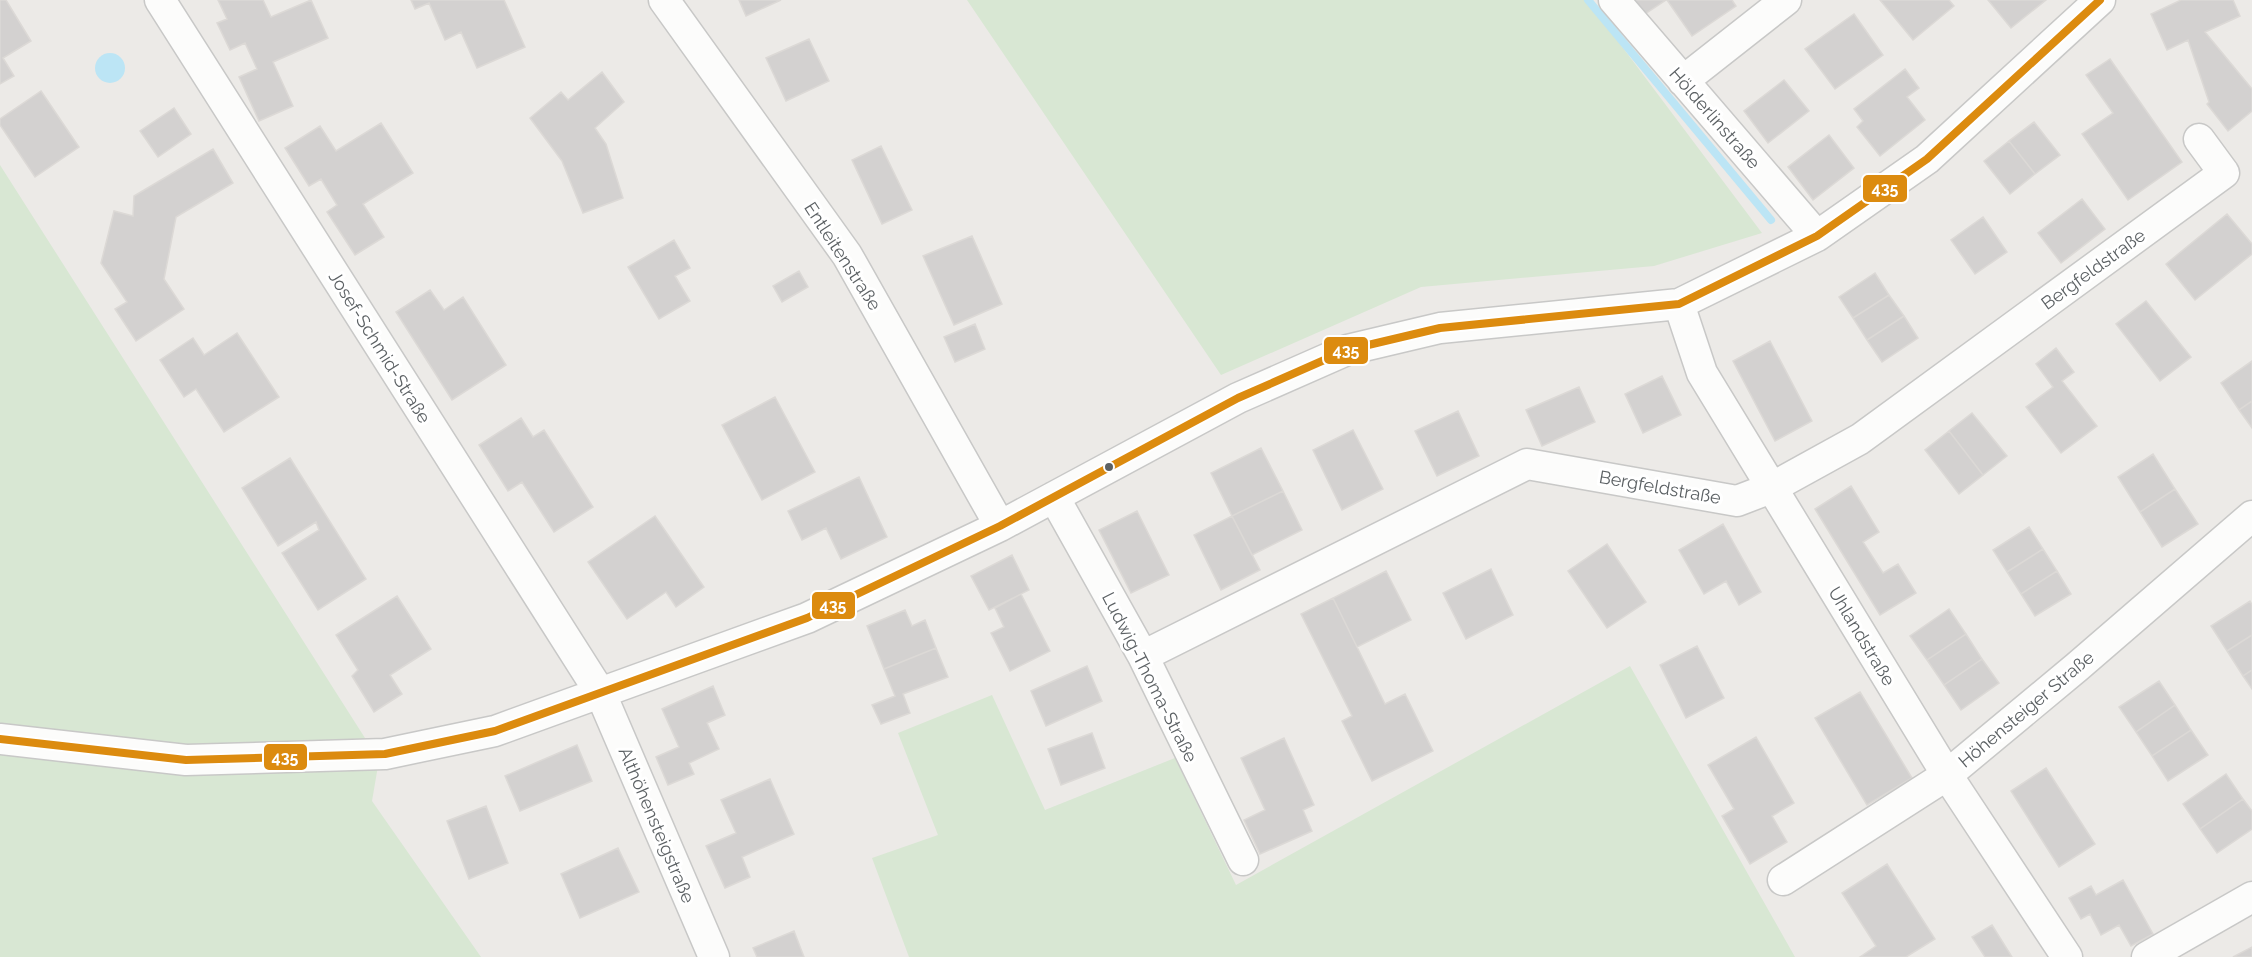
<svg xmlns="http://www.w3.org/2000/svg" width="2252" height="957" font-family="Raleway,sans-serif">
	<rect width="100%" height="100%" fill="#eceae7"/>
	<path fill="#d8e7d3" d="M 967,0 L 1587,0 L 1762,233 L 1654,266 L 1421,287 L 1221,375 Z
		M 0,165 L 379,760 L 372,801 L 481,957 L 0,957 Z
		M 1630,666 L 1795,957 L 909,957 L 872,858 L 938,835 L 898,733 L 992,695 L 1045,810 L 1175,758 L 1236,885 Z"/>
	<path fill="#bce5f5" d="M95 68a15 15 0 1 1 30 0a15 15 0 1 1-30 0Z"/>
	<g fill="none" stroke-linecap="round" stroke-linejoin="round">
		<path stroke="#bce5f5" stroke-width="8" d="M 1588,0 L 1771,220"/>
	</g>
	<path fill="#d3d1d0" stroke="#dcd9d6" stroke-width="1.5" d="M 0,0 L 6,0 L 31,41 L 3,58 L 14,76 L 0,84 Z
		M 218,0 L 263,0 L 271,17 L 311,0 L 328,38 L 273,62 L 293,106 L 259,121 L 239,77 L 257,69 L 245,43 L 230,50 L 217,23 L 227,19 Z
		M 411,0 L 504,0 L 525,47 L 477,68 L 461,32 L 445,40 L 429,3 L 415,9 Z
		M 739,0 L 781,0 L 746,16 Z
		M 1631,0 L 1666,0 L 1642,16 Z
		M 1667,0 L 1732,0 L 1736,6 L 1692,36 Z
		M 1880,0 L 1949,0 L 1954,6 L 1913,40 Z
		M 1988,0 L 2046,0 L 2011,28 Z
		M 2181,0 L 2233,0 L 2240,16 L 2205,32 L 2252,89 L 2252,111 L 2228,131 L 2207,104 L 2209,102 L 2188,40 L 2167,50 L 2151,14 Z
		M 1854,14 L 1883,55 L 1835,89 L 1805,49 Z
		M 809,39 L 829,81 L 786,101 L 766,58 Z
		M 2110,59 L 2182,162 L 2128,200 L 2082,134 L 2113,113 L 2086,75 Z
		M 1905,69 L 1919,88 L 1907,97 L 1925,120 L 1880,156 L 1857,127 L 1863,121 L 1854,109 Z
		M 602,72 L 624,102 L 595,128 L 606,144 L 623,198 L 583,213 L 562,161 L 530,118 L 561,92 L 568,100 Z
		M 1784,80 L 1809,111 L 1768,143 L 1744,111 Z
		M 41,91 L 79,147 L 35,177 L 0,125 L 0,119 Z
		M 174,108 L 191,134 L 158,157 L 140,131 Z
		M 2034,122 L 2060,155 L 2035,174 L 2009,141 Z
		M 381,123 L 413,173 L 363,204 L 384,237 L 355,255 L 327,212 L 337,205 L 321,179 L 309,186 L 285,148 L 320,126 L 336,151 Z
		M 1829,135 L 1854,168 L 1813,200 L 1788,167 Z
		M 2009,141 L 2035,174 L 2010,194 L 1984,161 Z
		M 881,146 L 912,210 L 882,224 L 852,160 Z
		M 213,149 L 233,183 L 176,217 L 164,279 L 184,309 L 136,341 L 115,309 L 127,302 L 101,263 L 114,211 L 133,216 L 134,196 Z
		M 2082,199 L 2105,229 L 2061,263 L 2038,233 Z
		M 2227,214 L 2252,244 L 2252,254 L 2195,300 L 2166,264 Z
		M 1983,217 L 2007,252 L 1975,274 L 1951,240 Z
		M 972,236 L 1002,304 L 954,325 L 923,256 Z
		M 674,240 L 690,268 L 675,276 L 690,301 L 659,319 L 628,267 Z
		M 799,271 L 808,287 L 782,302 L 773,286 Z
		M 1875,273 L 1889,295 L 1853,318 L 1839,297 Z
		M 430,290 L 444,310 L 463,297 L 506,365 L 452,400 L 396,312 Z
		M 1889,295 L 1904,316 L 1867,340 L 1853,318 Z
		M 2146,301 L 2191,357 L 2160,381 L 2116,324 Z
		M 1904,316 L 1918,338 L 1882,362 L 1867,340 Z
		M 975,324 L 985,349 L 955,362 L 944,337 Z
		M 237,333 L 279,397 L 224,432 L 196,389 L 184,397 L 160,360 L 193,338 L 204,355 Z
		M 1770,341 L 1812,421 L 1775,441 L 1733,361 Z
		M 2056,348 L 2074,372 L 2062,381 L 2097,426 L 2061,453 L 2026,407 L 2053,387 L 2036,364 Z
		M 2252,361 L 2252,401 L 2239,410 L 2221,383 Z
		M 1662,376 L 1681,415 L 1643,433 L 1625,394 Z
		M 1579,387 L 1595,422 L 1542,446 L 1526,410 Z
		M 775,397 L 815,472 L 762,500 L 722,425 Z
		M 2252,401 L 2252,428 L 2239,410 Z
		M 1458,411 L 1479,456 L 1437,476 L 1415,431 Z
		M 1972,413 L 2007,456 L 1983,475 L 1949,431 Z
		M 521,418 L 533,437 L 544,430 L 593,507 L 554,532 L 522,482 L 508,491 L 479,445 Z
		M 1353,430 L 1383,489 L 1342,510 L 1313,450 Z
		M 1949,431 L 1983,475 L 1959,494 L 1925,450 Z
		M 1261,448 L 1283,491 L 1232,516 L 1211,473 Z
		M 2153,454 L 2175,489 L 2140,512 L 2118,477 Z
		M 290,458 L 366,579 L 318,610 L 282,553 L 319,530 L 316,522 L 278,546 L 242,488 Z
		M 859,477 L 887,537 L 841,559 L 826,528 L 802,540 L 788,511 Z
		M 1851,486 L 1879,532 L 1863,542 L 1883,573 L 1898,564 L 1916,593 L 1880,615 L 1815,509 Z
		M 2175,489 L 2198,524 L 2162,547 L 2140,512 Z
		M 1283,491 L 1302,530 L 1252,555 L 1232,516 Z
		M 1137,511 L 1169,575 L 1131,593 L 1099,530 Z
		M 655,516 L 704,587 L 676,607 L 666,592 L 627,619 L 588,562 Z
		M 1232,516 L 1260,570 L 1221,590 L 1194,535 Z
		M 1723,524 L 1761,592 L 1739,605 L 1726,581 L 1704,594 L 1679,550 Z
		M 2029,527 L 2043,549 L 2007,572 L 1993,550 Z
		M 1607,544 L 1646,602 L 1607,628 L 1568,571 Z
		M 2043,549 L 2057,571 L 2021,594 L 2007,572 Z
		M 1012,555 L 1029,590 L 989,610 L 971,576 Z
		M 1491,569 L 1513,615 L 1466,639 L 1443,593 Z
		M 1386,571 L 1411,620 L 1357,647 L 1333,598 Z
		M 2057,571 L 2071,594 L 2035,616 L 2021,594 Z
		M 1021,594 L 1050,651 L 1010,671 L 991,633 L 1004,627 L 995,608 Z
		M 397,596 L 431,649 L 390,675 L 402,694 L 374,712 L 352,676 L 358,670 L 336,635 Z
		M 1333,598 L 1385,704 L 1405,694 L 1433,751 L 1372,781 L 1342,721 L 1352,716 L 1301,614 Z
		M 2250,601 L 2252,605 L 2252,635 L 2227,651 L 2211,626 Z
		M 1949,609 L 1966,634 L 1927,660 L 1910,636 Z
		M 905,610 L 912,626 L 925,620 L 936,648 L 884,669 L 867,626 Z
		M 1966,634 L 1982,659 L 1944,685 L 1927,660 Z
		M 2252,635 L 2252,670 L 2243,676 L 2227,651 Z
		M 1697,646 L 1724,698 L 1686,718 L 1660,665 Z
		M 936,648 L 948,677 L 903,694 L 910,713 L 881,724 L 872,705 L 895,696 L 884,669 Z
		M 1982,659 L 1999,683 L 1961,710 L 1944,685 Z
		M 1087,666 L 1102,701 L 1046,726 L 1031,691 Z
		M 2252,670 L 2252,689 L 2243,676 Z
		M 2159,681 L 2175,705 L 2136,732 L 2119,707 Z
		M 713,686 L 725,715 L 707,723 L 719,749 L 689,763 L 694,774 L 668,785 L 656,757 L 679,747 L 662,709 Z
		M 1860,692 L 1912,778 L 1867,805 L 1815,718 Z
		M 2175,705 L 2191,730 L 2152,756 L 2136,732 Z
		M 2191,730 L 2208,755 L 2168,781 L 2152,756 Z
		M 1092,733 L 1105,768 L 1061,785 L 1048,749 Z
		M 1756,737 L 1794,803 L 1772,816 L 1787,842 L 1750,864 L 1722,816 L 1734,809 L 1708,765 Z
		M 1284,738 L 1314,805 L 1303,810 L 1312,831 L 1260,854 L 1244,820 L 1265,810 L 1241,758 Z
		M 577,745 L 592,781 L 520,811 L 505,776 Z
		M 2046,768 L 2095,844 L 2059,867 L 2011,791 Z
		M 2226,774 L 2243,799 L 2200,829 L 2183,804 Z
		M 770,779 L 794,834 L 742,857 L 750,877 L 725,888 L 706,846 L 736,833 L 721,800 Z
		M 2243,799 L 2252,811 L 2252,829 L 2217,853 L 2200,829 Z
		M 486,806 L 508,863 L 469,879 L 447,821 Z
		M 618,848 L 639,892 L 580,918 L 561,874 Z
		M 1887,864 L 1935,939 L 1906,957 L 1860,957 L 1876,946 L 1842,893 Z
		M 2123,880 L 2153,934 L 2131,946 L 2119,925 L 2101,935 L 2090,914 L 2081,919 L 2069,898 L 2091,886 L 2096,895 Z
		M 1992,925 L 2012,957 L 1985,957 L 1972,937 Z
		M 794,931 L 804,957 L 757,957 L 753,948 Z
		M 2252,947 L 2252,957 L 2233,957 Z"/>
	<g fill="none" stroke-linecap="round" stroke-linejoin="round">
		<g stroke="#c8c8c7" stroke-width="33">
			<path id="minor" d="M 160,0 L 601,694 L 714,957
				M 664,0 L 847,255 L 1000,526
				M 1614,0 L 1817,236
				M 1683,81 L 1786,0
				M 1679,304 L 1702,373 L 1947,775 L 2067,957
				M 1054,497 L 1143,656 L 1243,860
				M 1143,656 L 1527,464 L 1737,501 L 1771,488 L 1860,439 L 2224,173 L 2199,139
				M 0,739 L 186,760 L 385,754 L 495,731 L 807,618 L 1000,526 L 1238,398 L 1347,350 L 1440,328 L 1679,304 L 1817,236 L 1927,159 L 2100,0
				M 1783,880 L 1947,775 L 2077,667 L 2252,516
				M 2147,957 L 2252,897"/>
		</g>
		<use href="#minor" stroke="#fcfcfb" stroke-width="30"/>
		<g stroke="#fff" stroke-width="12">
			<path id="bus-1" d="M 0,739 L 186,760 L 385,754 L 495,731 L 807,618 L 1000,526 L 1238,398 L 1347,350 L 1440,328 L 1679,304 L 1817,236 L 1927,159 L 2100,0"/>
		</g>
		<use href="#bus-1" stroke="#dc8b0f" stroke-width="8"/>
	</g>
	<circle fill="#5c6164" stroke="#fff" stroke-width="2" cx="1109" cy="467" r="5"/>
	<g text-anchor="middle" dominant-baseline="central" stroke-width="6" stroke-linejoin="round" paint-order="stroke">
		<g font-size="18" fill="#5c6164" stroke="#fff">
			<text transform="translate(1715 118) rotate(49)">Hölderlinstraße</text>
			<text transform="translate(843 256) rotate(57)">Entleitenstraße</text>
			<text transform="translate(2093 269) rotate(-36)">Bergfeldstraße</text>
			<text transform="translate(380 347) rotate(58)">Josef-Schmid-Straße</text>
			<text transform="translate(1660 487) rotate(10)">Bergfeldstraße</text>
			<text transform="translate(1862 636) rotate(59)">Uhlandstraße</text>
			<text transform="translate(1150 677) rotate(63)">Ludwig-Thoma-Straße</text>
			<text transform="translate(2026 709) rotate(-40)">Höhensteiger Straße</text>
			<text transform="translate(657 825) rotate(67)">Althöhensteigstraße</text>
		</g>
	</g>
	<g stroke="#fff" stroke-width="2">
		<rect x="1862" y="174" width="46" height="29" rx="6" fill="#dc8b0f"/>
		<rect x="1323" y="336" width="46" height="29" rx="6" fill="#dc8b0f"/>
		<rect x="811" y="591" width="45" height="29" rx="6" fill="#dc8b0f"/>
		<rect x="263" y="743" width="45" height="28" rx="6" fill="#dc8b0f"/>
	</g>
	<g font-size="16" text-anchor="middle" font-weight="bold" fill="#fff">
		<text x="1885" y="194">435</text>
		<text x="1346" y="356">435</text>
		<text x="833" y="611">435</text>
		<text x="285" y="763">435</text>
	</g>
</svg>
